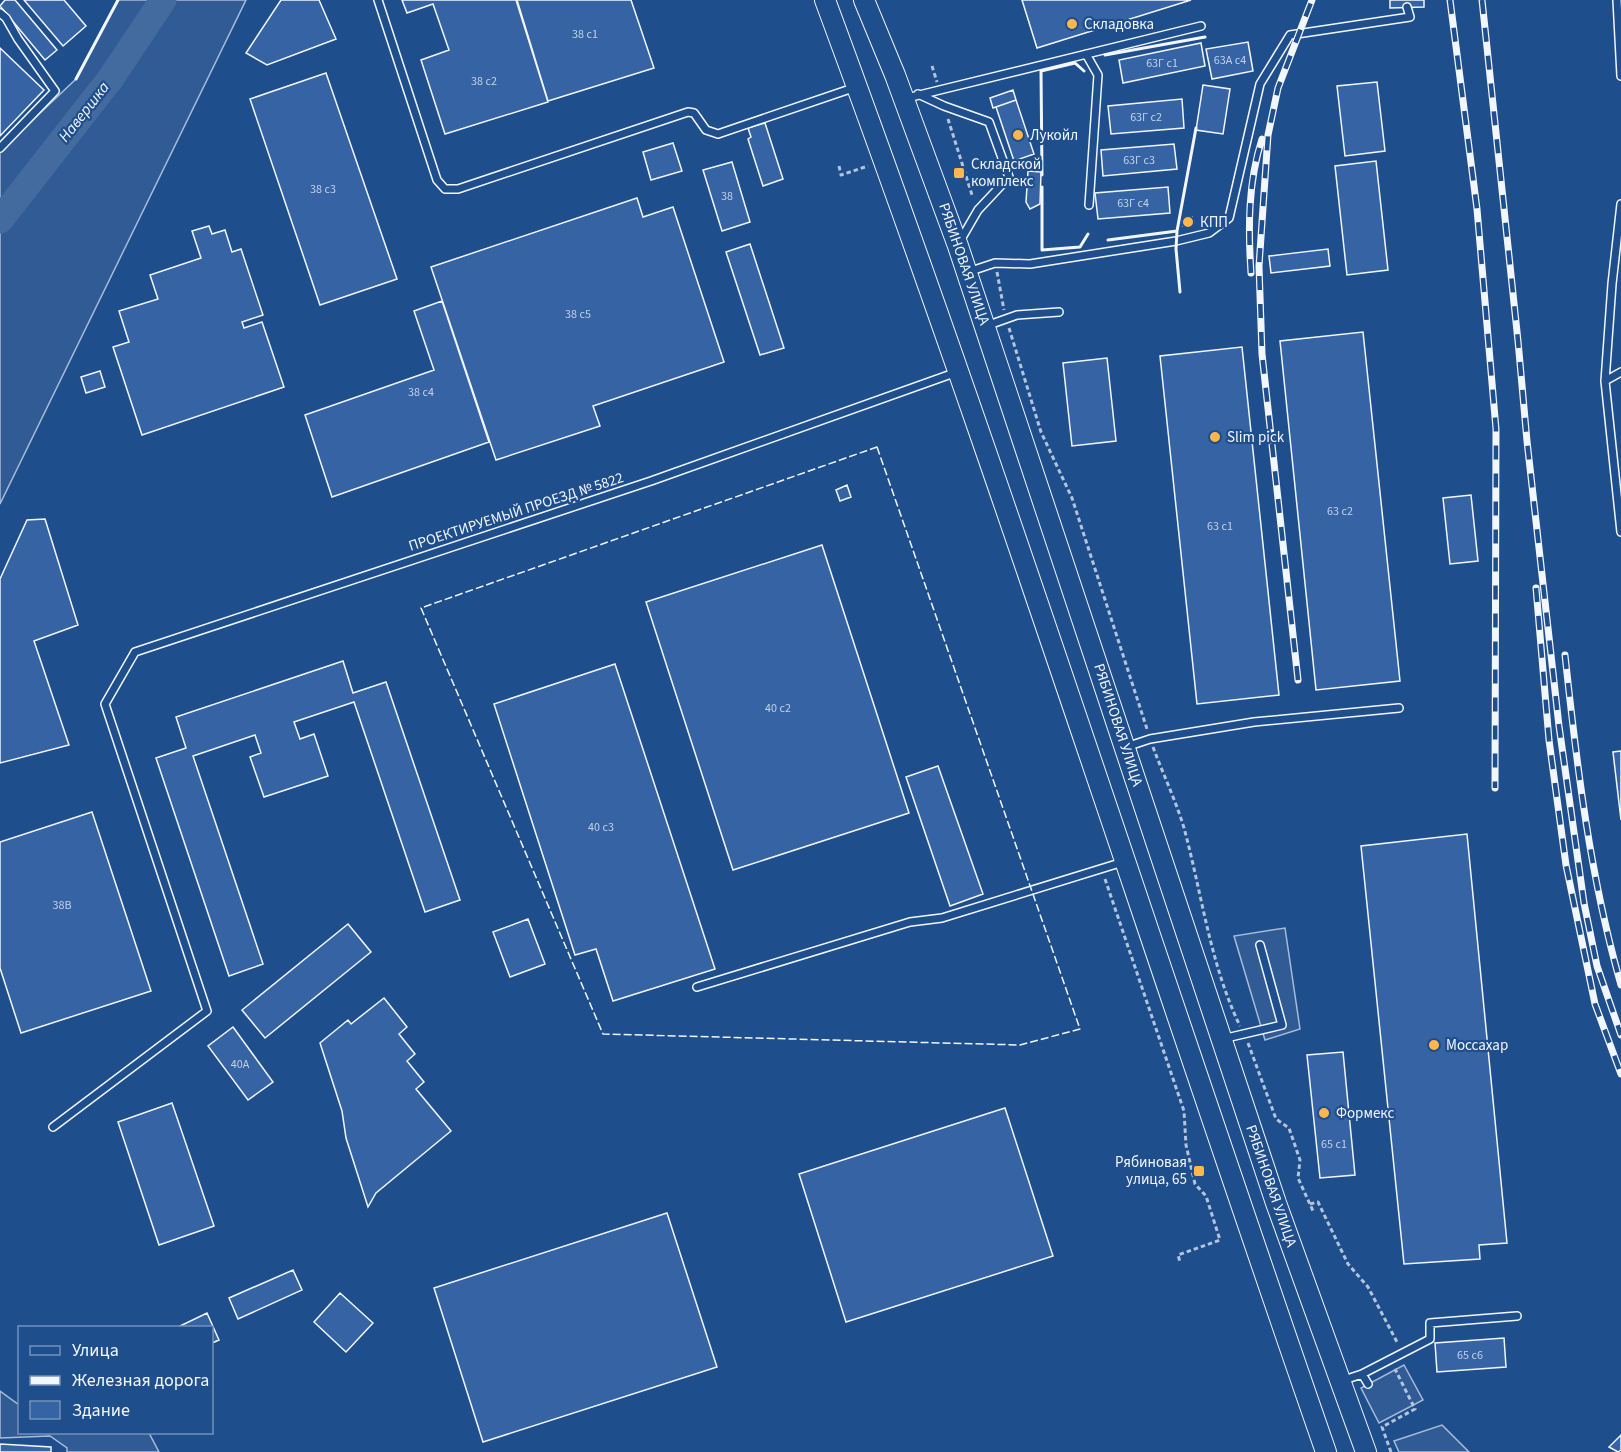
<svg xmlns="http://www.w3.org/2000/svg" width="1621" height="1452" font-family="'Source Sans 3',sans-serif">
	<rect width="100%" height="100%" fill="#1f4e8c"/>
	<path fill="#305b95" stroke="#a8bbd7" stroke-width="1.5" d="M 118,0 L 246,0 L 0,504 L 0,151 L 76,79 Z
		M 1285,928 L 1300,1029 L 1265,1040 L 1234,936 Z
		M 1404,1365 L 1423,1400 L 1379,1423 L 1361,1388 Z
		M 0,1391 L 19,1405 L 20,1432 L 149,1433 L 159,1452 L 67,1452 L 67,1448 L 50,1436 L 0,1438 Z
		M 1442,1425 L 1469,1452 L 1399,1452 L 1394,1441 Z"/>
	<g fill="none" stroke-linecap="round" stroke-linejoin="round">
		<path stroke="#446ba0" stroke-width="27" d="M 0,220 L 111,78 L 163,0"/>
	</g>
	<path fill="#3563a3" stroke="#f2f6ff" stroke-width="1.5" d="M 5,0 L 15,0 L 57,50 L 45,60 L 0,6 Z
		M 24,0 L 64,0 L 86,26 L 63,46 Z
		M 281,0 L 319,0 L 336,39 L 267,65 L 246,53 Z
		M 402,0 L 516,0 L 548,102 L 445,134 L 421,60 L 449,50 L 433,4 L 407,13 Z
		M 517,0 L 631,0 L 654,68 L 548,101 Z
		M 1022,0 L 1191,0 L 1037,48 Z
		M 1390,0 L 1424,0 L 1424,7 L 1390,8 Z
		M 1248,42 L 1253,71 L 1212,79 L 1206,49 Z
		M 1201,43 L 1205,66 L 1123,83 L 1119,60 Z
		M 0,48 L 44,90 L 0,136 Z
		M 326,73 L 397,279 L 320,305 L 250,99 Z
		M 1377,82 L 1385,151 L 1345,156 L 1337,86 Z
		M 1203,85 L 1230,89 L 1223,134 L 1196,130 Z
		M 1013,90 L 1016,100 L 993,108 L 990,98 Z
		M 1182,99 L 1184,128 L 1111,134 L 1108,106 Z
		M 1016,100 L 1034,154 L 1014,161 L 996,107 Z
		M 765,123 L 783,179 L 763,186 L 748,139 L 751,137 L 748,128 Z
		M 673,143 L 682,171 L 651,180 L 643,152 Z
		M 1174,144 L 1177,169 L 1103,176 L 1101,150 Z
		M 1376,161 L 1388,270 L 1347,275 L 1335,166 Z
		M 732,162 L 750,222 L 722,231 L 703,170 Z
		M 1028,171 L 1041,172 L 1040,204 L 1030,209 L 1026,202 Z
		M 1168,187 L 1170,213 L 1098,219 L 1095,193 Z
		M 637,198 L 643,217 L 673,207 L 724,362 L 593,406 L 600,426 L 496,460 L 431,267 Z
		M 1192,217 L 1194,222 L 1183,226 L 1182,221 Z
		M 209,226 L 212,234 L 225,230 L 232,252 L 241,249 L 263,315 L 242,322 L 244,328 L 262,322 L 284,387 L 142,435 L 113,347 L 129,342 L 119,311 L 158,299 L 150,275 L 201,258 L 192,231 Z
		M 750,244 L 784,348 L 760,355 L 726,252 Z
		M 1328,249 L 1330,266 L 1271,273 L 1269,256 Z
		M 442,301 L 489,442 L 332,497 L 305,415 L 434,370 L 414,311 Z
		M 1363,332 L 1400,681 L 1316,690 L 1280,341 Z
		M 1242,347 L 1279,695 L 1197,704 L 1160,356 Z
		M 1107,358 L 1116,441 L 1072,446 L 1063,363 Z
		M 100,371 L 105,387 L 86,393 L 81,377 Z
		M 847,485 L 851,497 L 840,501 L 836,490 Z
		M 1471,495 L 1478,561 L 1450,564 L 1443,498 Z
		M 45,519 L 78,625 L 34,641 L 69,745 L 0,763 L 0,579 L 27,520 Z
		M 822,545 L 909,813 L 733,870 L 646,602 Z
		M 343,661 L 353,693 L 386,682 L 460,900 L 425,912 L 354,702 L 294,722 L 300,739 L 314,734 L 328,776 L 264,797 L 250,757 L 261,753 L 255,735 L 193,756 L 263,964 L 229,976 L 156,758 L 186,748 L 176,717 Z
		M 615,664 L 715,969 L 613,1001 L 596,949 L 575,955 L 494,704 Z
		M 1621,751 L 1621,820 L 1613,752 Z
		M 938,766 L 983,894 L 950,906 L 906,777 Z
		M 92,812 L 151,991 L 21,1033 L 0,968 L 0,842 Z
		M 1467,834 L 1507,1243 L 1479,1245 L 1480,1259 L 1404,1264 L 1361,846 Z
		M 528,919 L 545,964 L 510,977 L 493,932 Z
		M 348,924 L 371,952 L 265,1038 L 242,1010 Z
		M 384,998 L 407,1027 L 399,1034 L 415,1054 L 407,1061 L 424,1082 L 416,1089 L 451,1131 L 376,1193 L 368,1207 L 346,1138 L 342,1111 L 320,1043 L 348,1020 L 351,1024 Z
		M 233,1027 L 273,1082 L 248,1100 L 208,1046 Z
		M 1343,1052 L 1355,1175 L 1320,1178 L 1307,1055 Z
		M 172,1103 L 214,1226 L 159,1245 L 118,1122 Z
		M 1005,1108 L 1053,1256 L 846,1322 L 799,1174 Z
		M 667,1213 L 717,1367 L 483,1442 L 434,1288 Z
		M 293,1270 L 302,1290 L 238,1319 L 229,1298 Z
		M 340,1293 L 373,1323 L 346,1352 L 314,1322 Z
		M 207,1313 L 219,1340 L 212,1343 L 212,1328 L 176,1328 Z
		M 1504,1338 L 1506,1367 L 1437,1372 L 1435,1343 Z
		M 1621,1435 L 1621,1450 L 1618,1452 L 1609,1447 Z
		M 0,1444 L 51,1447 L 51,1452 L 0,1452 Z"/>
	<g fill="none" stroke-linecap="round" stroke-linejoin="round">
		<g stroke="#f2f6ff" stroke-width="10">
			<path id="lane" d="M 378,0 L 437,180 L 445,189 L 458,189 L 688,112 L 694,113 L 706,130 L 718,134 L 856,87
				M 1617,0 L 1621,76
				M 0,13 L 6,18 L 18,39 L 55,91 L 0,148
				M 1086,54 L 1098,75 L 1089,205
				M 918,94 L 944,106 L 989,122 L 1009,177 L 978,210 L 960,241
				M 907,98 L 1201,26
				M 1621,204 L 1612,284 L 1605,381 L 1621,532
				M 968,272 L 995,263 L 1030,264 L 1176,241 L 1209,233 L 1229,218 L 1260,84 L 1290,35 L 1410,17 L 1407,7
				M 986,326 L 1017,315 L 1059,312
				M 1605,381 L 1621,372
				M 1126,747 L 1150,739 L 1254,722 L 1399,708
				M 697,987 L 910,922 L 942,918 L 1123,862
				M 1222,1039 L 1282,1025 L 1260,945
				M 53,1127 L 207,1011 L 105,704 L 135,652 L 651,481 L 957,372
				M 1362,1374 L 1368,1384
				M 1341,1381 L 1362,1374 L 1430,1339 L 1430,1323 L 1517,1316"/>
		</g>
		<g stroke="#f2f6ff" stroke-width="22">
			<path id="secondary" d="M 825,0 C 1003,480 1158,969 1326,1452
				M 864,0 L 895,75 L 958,246 L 1276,1203 L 1366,1452"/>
		</g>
		<path stroke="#b3c4dc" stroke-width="3" stroke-dasharray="4.5 3" stroke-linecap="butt" d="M 932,66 L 937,82
			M 948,119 L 972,195
			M 839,166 L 841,175 L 868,166
			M 997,272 L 1004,310
			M 1009,328 L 1041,432 L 1072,498 L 1147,729
			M 1153,747 C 1163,774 1176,801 1184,828 C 1202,894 1210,964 1240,1026
			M 1105,879 L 1184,1111 L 1186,1145 L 1195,1184 L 1206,1196 L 1220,1240 L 1178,1255 L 1180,1262
			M 1248,1043 L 1276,1119 L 1289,1128 L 1300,1160 L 1298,1178 L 1314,1213
			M 1310,1204 L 1318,1202 L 1348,1264 L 1368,1287 L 1398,1344
			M 1391,1452 L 1382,1427 L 1415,1409 L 1395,1369"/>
		<use href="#lane" stroke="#1f4e8c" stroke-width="7"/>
		<use href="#secondary" stroke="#1f4e8c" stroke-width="20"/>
		<g stroke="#f2f6ff" stroke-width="7">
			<path id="rail" d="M 1450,0 L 1477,209 L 1496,429 L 1495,788
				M 1482,0 L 1518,341 L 1527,441 L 1559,726 L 1584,903 L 1597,966 L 1621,1035
				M 1251,273 C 1248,228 1248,182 1262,139
				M 1536,588 L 1549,740 L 1566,865 L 1595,1004 L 1621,1074
				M 1565,655 C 1577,767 1590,877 1621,985
				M 1298,680 L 1262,354 L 1259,266 L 1268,135 L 1278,88 L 1312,0"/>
		</g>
		<use href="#rail" stroke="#1f4e8c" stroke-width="4.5" stroke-dasharray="14" stroke-linecap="butt"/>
		<path stroke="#f2f6ff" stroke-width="1.5" stroke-dasharray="8 3" stroke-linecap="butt" d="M 877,447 L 1080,1029 L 1020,1045 L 603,1034 L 421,608 Z"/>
		<path stroke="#f2f6ff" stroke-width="3" d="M 1105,55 L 1205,37
			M 76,79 L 118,0
			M 1042,175 L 1041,71 L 1075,63 L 1084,71
			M 1042,187 L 1042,250 L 1080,247 L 1088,234
			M 1177,231 L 1176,249 L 1180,292
			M 1108,240 L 1177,231 L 1196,128"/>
	</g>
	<g fill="#ffb74d" stroke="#1f4e8c" stroke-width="2">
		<circle cx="1072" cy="24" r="6"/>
		<circle cx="1018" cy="135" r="6"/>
		<rect x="953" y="167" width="12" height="12" rx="3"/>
		<circle cx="1188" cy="222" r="6"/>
		<circle cx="1215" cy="437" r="6"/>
		<circle cx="1434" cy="1045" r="6"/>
		<circle cx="1324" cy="1113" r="6"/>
		<rect x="1193" y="1165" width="12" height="12" rx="3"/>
	</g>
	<g text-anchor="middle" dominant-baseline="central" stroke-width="4.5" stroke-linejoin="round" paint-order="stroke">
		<g font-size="12" fill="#c3d1e8">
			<text x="585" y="34">38 с1</text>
			<text x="1230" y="60">63А с4</text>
			<text x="1162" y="63">63Г с1</text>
			<text x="484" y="81">38 с2</text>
			<text x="1146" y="117">63Г с2</text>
			<text x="1139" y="160">63Г с3</text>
			<text x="323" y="189">38 с3</text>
			<text x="727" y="196">38</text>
			<text x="1133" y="203">63Г с4</text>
			<text x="578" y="314">38 с5</text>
			<text x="421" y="392">38 с4</text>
			<text x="1340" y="511">63 с2</text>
			<text x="1220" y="526">63 с1</text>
			<text x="778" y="708">40 с2</text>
			<text x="601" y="827">40 с3</text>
			<text x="62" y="905">38В</text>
			<text x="240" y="1064">40А</text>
			<text x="1334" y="1144">65 с1</text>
			<text x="1470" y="1355">65 с6</text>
		</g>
		<g font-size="15" fill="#f2f6ff" stroke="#1f4e8c" text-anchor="start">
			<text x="1084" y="24">Складовка</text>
			<text x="1030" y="135">Лукойл</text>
			<text x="971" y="164">Складской<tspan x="971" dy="17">комплекс</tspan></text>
			<text x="1200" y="222">КПП</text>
			<text x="1227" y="437">Slim pick</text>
			<text x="1446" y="1045">Моссахар</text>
			<text x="1336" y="1113">Формекс</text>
			<text x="1187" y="1162" text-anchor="end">Рябиновая<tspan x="1187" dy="17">улица, 65</tspan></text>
		</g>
		<g font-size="15" fill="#f2f6ff" stroke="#1f4e8c">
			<text transform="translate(964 264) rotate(71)">РЯБИНОВАЯ УЛИЦА</text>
			<text transform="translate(516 512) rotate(-18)">ПРОЕКТИРУЕМЫЙ ПРОЕЗД № 5822</text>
			<text transform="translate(1118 725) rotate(72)">РЯБИНОВАЯ УЛИЦА</text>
			<text transform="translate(1271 1186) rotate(71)">РЯБИНОВАЯ УЛИЦА</text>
		</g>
		<g font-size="16" font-style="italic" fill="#f2f6ff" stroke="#1f4e8c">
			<text transform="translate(84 112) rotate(-52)">Навершка</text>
		</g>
	</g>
	<rect x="18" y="1326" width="195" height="108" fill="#1f4e8c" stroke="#7391ba" stroke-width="1.5"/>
	<rect x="30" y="1346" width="30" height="9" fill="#1f4e8c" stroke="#7391ba" stroke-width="1.5"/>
	<text x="72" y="1356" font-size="18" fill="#f2f6ff">Улица</text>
	<rect x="30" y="1376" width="30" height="9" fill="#f2f6ff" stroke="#7391ba" stroke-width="1.5"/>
	<text x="72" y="1386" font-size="18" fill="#f2f6ff">Железная дорога</text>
	<rect x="30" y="1401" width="30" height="18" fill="#3563a3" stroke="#7391ba" stroke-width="1.5"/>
	<text x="72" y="1416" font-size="18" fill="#f2f6ff">Здание</text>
</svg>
